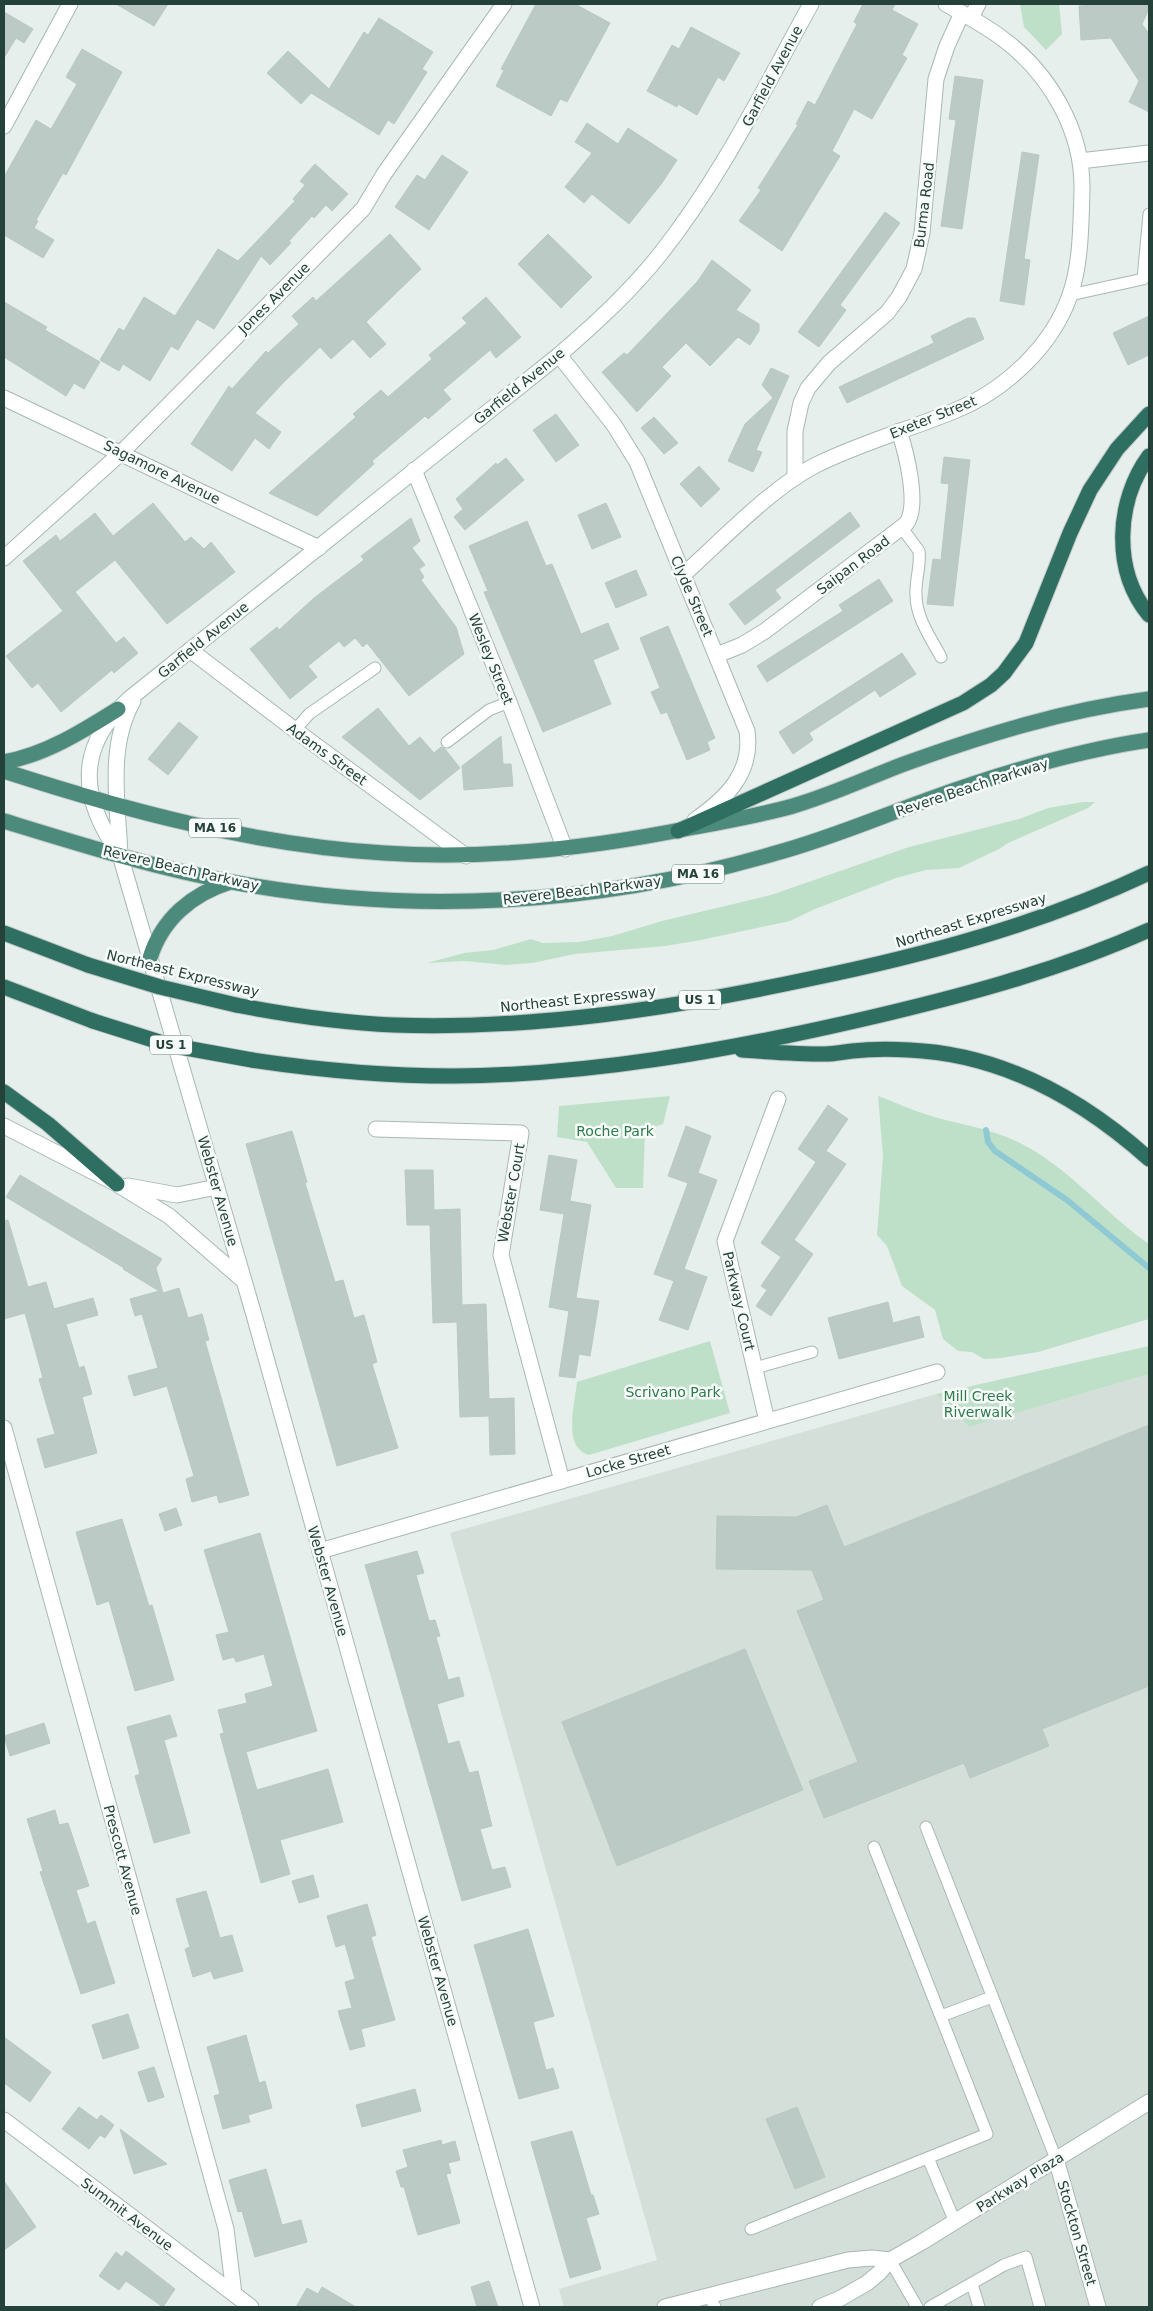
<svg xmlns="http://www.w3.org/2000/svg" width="1153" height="2311" font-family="'DejaVu Sans',sans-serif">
	<rect width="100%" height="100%" fill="#e6efeb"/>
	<path fill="#d4dfda" d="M 1149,1374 L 1149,2307 L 564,2307 L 559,2289 L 657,2260 L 450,1533 L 936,1394 L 969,1427 Z"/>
	<path fill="#bfe0c8" d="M 1020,4 L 1059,4 L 1062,34 L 1046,50 L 1024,27 Z
		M 1083,802 L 1095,802 L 1088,808 L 1008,843 L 999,849 L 959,868 L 926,870 L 896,878 L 815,909 L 790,921 L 701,940 L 665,946 L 575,954 L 532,963 L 506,965 L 464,961 L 427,963 L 464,953 L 493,950 L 531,939 L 543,943 L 579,942 L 612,936 L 662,921 L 771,895 L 909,847 L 1019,819 L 1048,808 Z
		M 670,1096 L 663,1124 L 645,1130 L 643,1188 L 616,1188 L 587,1142 L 557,1137 L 559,1106 Z
		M 878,1096 C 895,1102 911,1110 928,1115 C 959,1125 991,1128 1020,1143 C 1070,1168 1104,1213 1149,1244 L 1149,1319 L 1038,1352 L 1001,1358 L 984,1359 L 972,1352 L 958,1351 L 943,1339 L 935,1310 L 902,1286 L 887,1246 L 877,1235 L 883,1156 Z
		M 710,1341 L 730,1413 L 589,1455 C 562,1448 575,1404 577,1382 Z
		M 1149,1346 L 1149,1374 L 969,1427 L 936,1394 Z"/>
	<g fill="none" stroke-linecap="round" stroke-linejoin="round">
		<path stroke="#8ec9d4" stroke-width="6" d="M 986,1130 L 988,1142 L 995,1151 L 1067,1200 L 1149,1268"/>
	</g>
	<path fill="#bbcac4" stroke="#b8c9c2" d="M 116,4 L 168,4 L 154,26 Z
		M 536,4 L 575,4 L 610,23 L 567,102 L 560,99 L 551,116 L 496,86 L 504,70 L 501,69 Z
		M 863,4 L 895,4 L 892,10 L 918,24 L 902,55 L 907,58 L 872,119 L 854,109 L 832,151 L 840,156 L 782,251 L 739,221 L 761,190 L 758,188 L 798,125 L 796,124 L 808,101 L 815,105 L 857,24 L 854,22 Z
		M 1117,4 L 1149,4 L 1149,9 L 1142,24 L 1149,34 L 1149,112 L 1129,102 L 1139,81 L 1111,38 L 1081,40 L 1079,6 Z
		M 4,12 L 33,29 L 24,43 L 16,38 L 4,58 Z
		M 379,18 L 433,52 L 422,69 L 427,72 L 394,124 L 388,120 L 379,135 L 311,93 L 301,104 L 267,73 L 288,51 L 329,89 L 364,32 L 368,35 Z
		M 691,27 L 740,53 L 724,81 L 718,77 L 697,115 L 678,104 L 677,107 L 647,91 L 672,45 L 679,49 Z
		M 82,49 L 122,72 L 66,175 L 63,173 L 36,220 L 38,221 L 34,228 L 54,240 L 43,258 L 4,235 L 4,177 L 36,120 L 51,129 L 77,84 L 66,77 Z
		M 955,76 L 983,80 L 962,229 L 941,226 L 956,120 L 949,119 Z
		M 587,123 L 618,144 L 628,128 L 677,160 L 662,183 L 629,224 L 592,194 L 584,203 L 565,187 L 592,153 L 575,142 Z
		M 1022,152 L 1039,155 L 1024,259 L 1030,260 L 1024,305 L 1000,301 Z
		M 442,155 L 468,172 L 429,230 L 395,207 L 417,175 L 425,180 Z
		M 315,164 L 348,194 L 332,211 L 326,205 L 314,218 L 312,216 L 289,241 L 291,243 L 270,265 L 261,256 L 214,329 L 197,319 L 178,350 L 171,346 L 150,381 L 123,364 L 119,371 L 100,360 L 119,328 L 124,331 L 144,297 L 175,316 L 218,249 L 238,261 L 295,201 L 293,199 L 305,185 L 300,181 Z
		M 885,212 L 900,223 L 840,305 L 846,310 L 819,347 L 798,332 Z
		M 390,234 L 421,269 L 366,322 L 386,344 L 370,358 L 353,339 L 331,359 L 320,347 L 283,383 L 255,413 L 281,432 L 269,449 L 255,438 L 232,471 L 191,444 L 229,386 L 232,389 L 266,351 L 268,353 L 299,324 L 292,316 L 313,297 L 316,301 Z
		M 548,234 L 592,277 L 561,308 L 518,264 Z
		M 712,260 L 751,290 L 736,310 L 759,324 L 759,331 L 750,345 L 738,337 L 710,366 L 686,343 L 662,367 L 671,376 L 637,412 L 602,372 L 624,353 L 627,355 L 697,282 Z
		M 486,297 L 521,337 L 496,358 L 490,350 L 443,390 L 451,399 L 428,419 L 425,416 L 372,461 L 374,464 L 317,516 L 269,493 L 356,417 L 353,414 L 381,390 L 388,397 L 432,359 L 429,355 L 467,323 L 462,318 Z
		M 4,302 L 47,327 L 45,330 L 100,362 L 84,389 L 74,383 L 66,396 L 4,357 Z
		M 1149,316 L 1149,355 L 1128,365 L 1113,333 Z
		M 968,318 L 975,318 L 984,339 L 847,403 L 839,387 L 934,343 L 931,336 Z
		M 771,368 L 789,376 L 756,450 L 762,452 L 753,472 L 728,461 L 745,424 L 773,398 L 762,385 Z
		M 556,414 L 579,445 L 556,462 L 533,430 Z
		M 654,417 L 678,443 L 664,454 L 641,428 Z
		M 944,457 L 970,460 L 953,606 L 927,604 L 933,559 L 941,560 L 949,484 L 941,483 Z
		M 506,458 L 524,480 L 465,530 L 454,517 L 463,509 L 456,499 L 496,463 L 497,465 Z
		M 699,466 L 720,489 L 701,507 L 680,484 Z
		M 153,503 L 185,542 L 191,537 L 204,549 L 211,542 L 235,572 L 167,624 L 115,560 L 75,592 L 116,643 L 124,637 L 138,653 L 114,673 L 112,670 L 61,712 L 38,683 L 32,688 L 6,656 L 63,611 L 23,561 L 56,535 L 60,541 L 95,513 L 113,536 Z
		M 606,503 L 621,537 L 592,549 L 578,515 Z
		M 850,512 L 860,526 L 775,590 L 781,598 L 745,625 L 729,604 Z
		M 411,518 L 420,541 L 412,548 L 425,565 L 419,569 L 424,577 L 421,580 L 456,627 L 464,654 L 409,696 L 367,643 L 363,647 L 355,638 L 344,647 L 339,641 L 308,666 L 317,677 L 290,699 L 250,649 L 277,627 L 279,630 L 314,598 L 364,560 L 361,556 Z
		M 527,521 L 546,566 L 552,564 L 581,634 L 608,623 L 619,649 L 593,660 L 611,704 L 543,732 L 484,592 L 488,591 L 469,546 Z
		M 636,570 L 647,595 L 616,608 L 605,583 Z
		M 879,579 L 893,601 L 767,682 L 757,666 L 843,611 L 839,605 Z
		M 668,626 L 715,738 L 707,742 L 710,750 L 687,760 L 667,712 L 661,714 L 651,692 L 660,688 L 640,638 Z
		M 902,653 L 916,674 L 880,697 L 875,690 L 809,733 L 813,740 L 793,754 L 779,732 Z
		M 378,708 L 409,746 L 420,737 L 434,753 L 441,747 L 445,749 L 460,768 L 420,800 L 342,737 Z
		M 179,722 L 198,737 L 168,775 L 148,759 Z
		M 501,736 L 503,764 L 511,764 L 513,786 L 464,790 L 462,766 Z
		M 828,1105 L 848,1119 L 826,1151 L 846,1164 L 794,1240 L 813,1254 L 771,1316 L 756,1306 L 767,1290 L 761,1286 L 781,1257 L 761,1243 L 816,1162 L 798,1149 Z
		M 686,1126 L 711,1136 L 698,1173 L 717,1180 L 684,1269 L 707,1277 L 688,1330 L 659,1320 L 674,1281 L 654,1274 L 688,1183 L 668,1176 Z
		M 292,1131 L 307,1182 L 305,1183 L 335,1282 L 343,1280 L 354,1318 L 364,1315 L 377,1362 L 372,1364 L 398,1448 L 337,1466 L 246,1144 Z
		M 549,1155 L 577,1160 L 570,1201 L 591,1205 L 576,1298 L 599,1301 L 590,1356 L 579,1354 L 575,1378 L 559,1376 L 569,1311 L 549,1307 L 564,1214 L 540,1210 Z
		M 405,1170 L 433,1170 L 434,1210 L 460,1209 L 462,1305 L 486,1304 L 489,1399 L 514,1398 L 515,1454 L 490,1455 L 489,1416 L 460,1417 L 457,1322 L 433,1323 L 430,1225 L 407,1225 Z
		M 20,1175 L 162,1259 L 156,1268 L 163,1293 L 179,1288 L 188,1318 L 202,1314 L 209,1340 L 205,1341 L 249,1495 L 219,1503 L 217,1495 L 192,1502 L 186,1479 L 194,1476 L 167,1386 L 134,1396 L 128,1376 L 158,1368 L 142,1314 L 135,1316 L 130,1299 L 159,1291 L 123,1269 L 124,1268 L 6,1197 Z
		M 8,1220 L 28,1287 L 46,1282 L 54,1309 L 93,1298 L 98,1315 L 66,1324 L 79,1368 L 84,1366 L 92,1394 L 82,1397 L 97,1453 L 45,1468 L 37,1439 L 55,1434 L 39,1379 L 43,1378 L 25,1313 L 4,1319 L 4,1221 Z
		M 888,1302 L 893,1323 L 919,1316 L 924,1337 L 839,1359 L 828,1318 Z
		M 1149,1425 L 1149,1686 L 1042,1729 L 1049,1746 L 970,1778 L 964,1763 L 824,1818 L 809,1781 L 858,1762 L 797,1611 L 824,1600 L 812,1570 L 716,1569 L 717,1516 L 796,1517 L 827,1505 L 844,1547 Z
		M 176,1508 L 182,1525 L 165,1531 L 159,1514 Z
		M 122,1519 L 149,1606 L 152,1605 L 174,1680 L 135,1691 L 109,1601 L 97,1605 L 76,1532 Z
		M 260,1533 L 317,1731 L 246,1752 L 257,1790 L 328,1769 L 343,1822 L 280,1840 L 290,1874 L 261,1883 L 220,1734 L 224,1733 L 218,1710 L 247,1703 L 245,1694 L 273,1686 L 264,1654 L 236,1662 L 234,1657 L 223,1660 L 216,1635 L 229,1632 L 204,1550 Z
		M 417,1551 L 424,1573 L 416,1575 L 429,1621 L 435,1620 L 440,1636 L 436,1637 L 448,1680 L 459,1677 L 464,1696 L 437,1704 L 448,1744 L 459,1741 L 469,1773 L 478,1771 L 492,1826 L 480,1829 L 492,1870 L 505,1867 L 511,1887 L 462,1901 L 365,1565 Z
		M 745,1649 L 803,1790 L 617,1866 L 562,1722 Z
		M 170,1715 L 177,1736 L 164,1740 L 190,1833 L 154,1843 L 135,1776 L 140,1774 L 127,1727 Z
		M 44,1723 L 50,1743 L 10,1756 L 4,1736 Z
		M 55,1810 L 59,1825 L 68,1823 L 89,1886 L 76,1890 L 87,1924 L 95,1921 L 115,1983 L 81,1994 L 40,1872 L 43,1871 L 27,1819 Z
		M 313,1875 L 319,1897 L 299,1903 L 292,1881 Z
		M 206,1891 L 220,1938 L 232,1935 L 243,1971 L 214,1979 L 211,1971 L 193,1977 L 185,1949 L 190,1947 L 176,1899 Z
		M 367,1904 L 376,1935 L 371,1937 L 395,2020 L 361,2029 L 365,2046 L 350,2050 L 338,2011 L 352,2008 L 345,1982 L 355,1979 L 345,1944 L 336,1947 L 327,1916 Z
		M 528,1929 L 554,2016 L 533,2022 L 546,2070 L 553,2068 L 559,2088 L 519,2099 L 474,1945 Z
		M 128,2014 L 139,2048 L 103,2059 L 92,2025 Z
		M 246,2035 L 259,2083 L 265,2081 L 272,2108 L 248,2115 L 250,2122 L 223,2129 L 214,2096 L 220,2094 L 207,2047 Z
		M 4,2037 L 51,2072 L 30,2102 L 4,2083 Z
		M 154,2067 L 164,2097 L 148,2102 L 138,2072 Z
		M 415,2089 L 421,2111 L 362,2127 L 356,2105 Z
		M 79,2107 L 97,2120 L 101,2115 L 114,2125 L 105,2138 L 100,2135 L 89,2149 L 62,2129 Z
		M 797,2107 L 825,2177 L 795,2189 L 766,2119 Z
		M 120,2129 L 167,2164 L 134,2174 Z
		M 572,2131 L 591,2195 L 593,2195 L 599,2214 L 586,2218 L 601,2269 L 570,2278 L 531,2142 Z
		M 441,2140 L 442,2145 L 455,2141 L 460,2160 L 448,2163 L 451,2173 L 446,2174 L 460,2223 L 418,2235 L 404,2187 L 401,2187 L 396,2171 L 408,2167 L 403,2150 Z
		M 266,2169 L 282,2225 L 301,2220 L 307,2242 L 255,2257 L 242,2211 L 238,2212 L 229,2180 Z
		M 4,2181 L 36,2227 L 4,2250 Z
		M 126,2251 L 175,2289 L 163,2307 L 126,2281 L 119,2290 L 99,2276 L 116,2252 L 122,2257 Z
		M 489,2281 L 498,2307 L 477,2307 L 471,2287 Z
		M 322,2287 L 356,2307 L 296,2307 L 307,2288 L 318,2294 Z"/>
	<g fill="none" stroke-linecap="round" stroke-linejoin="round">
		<g stroke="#a8b8b2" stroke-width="13">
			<path id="service" d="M 1070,295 L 1143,279 L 1149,214
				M 902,528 L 919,551 C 921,566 915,580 916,595 C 916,618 931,638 941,657
				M 295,730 L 309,714 L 375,668
				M 447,742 L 489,710 L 509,702
				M 755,1368 L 812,1352
				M 926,1827 L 1056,2159
				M 941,2016 L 992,1997
				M 928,2158 L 955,2222
				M 751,2229 L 987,2134 L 874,1847
				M 890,2260 L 917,2307
				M 972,2284 L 979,2307
				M 709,2296 L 715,2307
				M 930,2307 L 1004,2265 L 1026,2257 L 1040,2307"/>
		</g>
		<g stroke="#a8b8b2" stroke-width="17">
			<path id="minor" d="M 971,18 L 978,4
				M 4,126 L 70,4
				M 1080,161 L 1149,153
				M 559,355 L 614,425 L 637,462 L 747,731 C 753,772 727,798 695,820
				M 414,470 L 509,702 L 565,849
				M 795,478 L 795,431 L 801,403 L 808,388 L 829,363 L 887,313 L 899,297 L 914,269 L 922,233 L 936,79 L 947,46 L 962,13
				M 4,558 L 121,453 L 363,209 L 384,174 L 504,4
				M 683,575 C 722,540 771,488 816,465 C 860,443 908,430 954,411 C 1004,391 1052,347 1070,295 C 1081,265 1081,222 1082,190 C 1083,131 1050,74 1003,39 C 985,25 965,15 946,4
				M 190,650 L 295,730 L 466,856
				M 717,655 L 742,645 L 765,631 L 906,524 C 920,506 906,452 899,431
				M 376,1129 L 521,1133 L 501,1255 L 562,1481
				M 767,1421 L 725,1241 L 778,1099
				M 4,1428 L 226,2229 L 234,2294
				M 320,1551 L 937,1372
				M 1056,2159 L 1098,2307
				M 665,2307 L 848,2260 L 872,2258 L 890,2260
				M 820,2307 L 841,2298 L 867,2283 L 879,2273 L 890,2260 L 922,2242 L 1149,2102"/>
		</g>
		<g stroke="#a8b8b2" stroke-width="17">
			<path id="tertiary" d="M 4,398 L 319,548
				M 120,855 L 254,1315 L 532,2307
				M 4,1126 L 117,1184 L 169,1216 L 244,1281
				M 128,1186 L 177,1195 L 217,1187
				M 4,2120 L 251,2307"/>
		</g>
		<g stroke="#a4bbb3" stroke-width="17">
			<path id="secondary" d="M 120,855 C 80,799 75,748 129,699 L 559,355 C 596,323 631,291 661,253 C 721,177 764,89 811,4
				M 120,855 C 118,804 107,747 133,701"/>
		</g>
		<g stroke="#c2cac8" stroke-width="17">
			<path id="trunk" d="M 4,762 C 45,755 83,731 118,709
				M 4,771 C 127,811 255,845 384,853 C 489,860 593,848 695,827 C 728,821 761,815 793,806 C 831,795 867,778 904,764 C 984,735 1065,710 1149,699
				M 4,821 C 79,844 155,868 232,882 C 413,916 600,905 776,853 C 828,839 877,818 927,800 C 999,774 1073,751 1149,740
				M 150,958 C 162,919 192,894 230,882"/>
		</g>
		<g stroke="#c2cac8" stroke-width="17">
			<path id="motorway" d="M 1149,456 C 1116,501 1112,570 1149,615
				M 678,831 L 963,703 L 991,685 L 1004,673 L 1026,643 L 1070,533 L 1090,490 L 1117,449 L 1149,414
				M 4,933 L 88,965
				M 4,987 L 93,1021
				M 236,1005 C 288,1015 341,1023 394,1025 C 534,1030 673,1008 809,979 C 926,955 1041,924 1149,873
				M 742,1050 C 769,1052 798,1054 825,1054 C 834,1054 843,1052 852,1051 C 871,1049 890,1049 909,1050 C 1002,1054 1082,1099 1149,1159
				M 252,1060 C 319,1070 386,1076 454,1076 C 589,1075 724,1051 855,1021 C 955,998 1055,972 1149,930
				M 4,1092 L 48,1124 L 117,1184"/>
		</g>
		<use href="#service" stroke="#fff" stroke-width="11"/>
		<use href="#minor" stroke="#fff" stroke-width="15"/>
		<use href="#tertiary" stroke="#fff" stroke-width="15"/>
		<use href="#secondary" stroke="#fff" stroke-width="15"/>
		<use href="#trunk" stroke="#4c8a7c" stroke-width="15"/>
		<use href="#motorway" stroke="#2f6f62" stroke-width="15"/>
		<g stroke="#c2cac8" stroke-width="17" stroke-linecap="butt">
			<path id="motorway-bridge" d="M 88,965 L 160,987 L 236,1005
				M 93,1021 L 169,1045 L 252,1060"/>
		</g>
		<use href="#motorway-bridge" stroke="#2f6f62" stroke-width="15"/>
	</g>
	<g text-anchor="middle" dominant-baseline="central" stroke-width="5" stroke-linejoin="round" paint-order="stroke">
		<g fill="#f7fbf9" stroke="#637a73" stroke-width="1">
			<rect x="189" y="818.5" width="52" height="19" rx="4"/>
			<rect x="672" y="864.5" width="52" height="19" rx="4"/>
			<rect x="679" y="990.5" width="42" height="19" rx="4"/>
			<rect x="150" y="1035.5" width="42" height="19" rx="4"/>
		</g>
		<g font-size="12" font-weight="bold" fill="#24423a">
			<text x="215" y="828">MA 16</text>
			<text x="698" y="874">MA 16</text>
			<text x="700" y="1000">US 1</text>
			<text x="171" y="1045">US 1</text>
		</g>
		<g font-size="14" fill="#24423a" stroke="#f7fbf9">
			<text transform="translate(772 76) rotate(-62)">Garfield Avenue</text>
			<text transform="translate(924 205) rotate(-83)">Burma Road</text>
			<text transform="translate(274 298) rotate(-45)">Jones Avenue</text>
			<text transform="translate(519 386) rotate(-39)">Garfield Avenue</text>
			<text transform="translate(933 417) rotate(-22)">Exeter Street</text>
			<text transform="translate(162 472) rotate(26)">Sagamore Avenue</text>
			<text transform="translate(853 565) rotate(-37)">Saipan Road</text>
			<text transform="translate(692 596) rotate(67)">Clyde Street</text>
			<text transform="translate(203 640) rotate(-39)">Garfield Avenue</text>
			<text transform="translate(491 659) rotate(68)">Wesley Street</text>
			<text transform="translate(327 754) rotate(36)">Adams Street</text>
			<text transform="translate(972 787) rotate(-18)">Revere Beach Parkway</text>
			<text transform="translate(181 868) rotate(13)">Revere Beach Parkway</text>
			<text transform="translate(582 890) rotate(-7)">Revere Beach Parkway</text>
			<text transform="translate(971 920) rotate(-17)">Northeast Expressway</text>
			<text transform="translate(183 973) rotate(14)">Northeast Expressway</text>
			<text transform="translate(578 999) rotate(-6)">Northeast Expressway</text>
			<text transform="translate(218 1191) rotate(74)">Webster Avenue</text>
			<text transform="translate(511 1193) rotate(-80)">Webster Court</text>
			<text transform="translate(739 1301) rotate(77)">Parkway Court</text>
			<text transform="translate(628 1461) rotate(-16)">Locke Street</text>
			<text transform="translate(328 1581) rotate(74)">Webster Avenue</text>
			<text transform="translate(123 1860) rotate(75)">Prescott Avenue</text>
			<text transform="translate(438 1971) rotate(74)">Webster Avenue</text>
			<text transform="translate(1020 2182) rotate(-32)">Parkway Plaza</text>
			<text transform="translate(127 2214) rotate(37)">Summit Avenue</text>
			<text transform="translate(1077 2233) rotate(74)">Stockton Street</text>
		</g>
		<g font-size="14" fill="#2d7a4b" stroke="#f7fbf9">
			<text x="615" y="1131">Roche Park</text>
			<text x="673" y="1392">Scrivano Park</text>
			<text x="978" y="1396">Mill Creek<tspan x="978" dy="16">Riverwalk</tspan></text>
		</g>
	</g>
	<rect width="1153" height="2311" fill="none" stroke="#24423a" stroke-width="10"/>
</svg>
